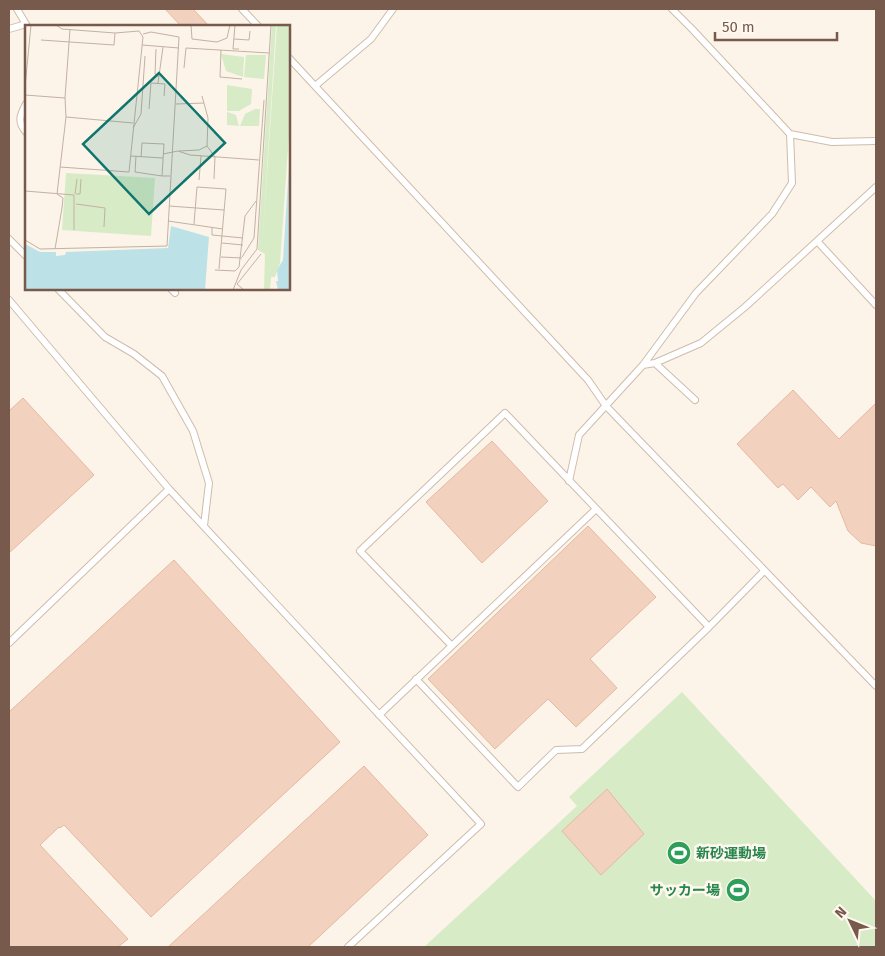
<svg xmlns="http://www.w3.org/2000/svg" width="885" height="956" font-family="'Fira Sans','Noto Sans JP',sans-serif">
	<rect width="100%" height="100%" fill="#fcf4e8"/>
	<path fill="#d6ebc6" d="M 682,692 L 876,901 L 876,947 L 424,947 L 577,806 L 569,797 Z"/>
	<path fill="#f2d2bf" stroke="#e5b8a0" d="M 165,9 L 193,9 L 209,26 L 181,26 Z
		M 793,390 L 839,439 L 876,403 L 876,546 L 861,543 L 848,531 L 836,501 L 830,507 L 811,487 L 798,500 L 783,484 L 778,488 L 737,444 Z
		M 23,398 L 94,475 L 9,553 L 9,411 Z
		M 492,441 L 548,501 L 482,563 L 426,502 Z
		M 588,526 L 656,597 L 590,659 L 617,688 L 576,727 L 548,699 L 495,749 L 428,679 Z
		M 174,560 L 340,742 L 151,917 L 64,825 L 60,828 L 59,827 L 40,845 L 128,939 L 118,947 L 9,947 L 9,712 Z
		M 364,766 L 428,835 L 308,947 L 168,947 Z
		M 607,789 L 644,834 L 601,875 L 562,831 Z"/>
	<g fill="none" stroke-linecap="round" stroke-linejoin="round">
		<g stroke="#cfbcad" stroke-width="8">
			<path id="lane" d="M 17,9 L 27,26
				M 242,9 L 258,26
				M 672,9 L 693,30 L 790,134 L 832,142 L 876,141
				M 9,29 L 26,24
				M 289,58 L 588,380 L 606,406 L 876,686
				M 315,86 L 371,39 L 393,9
				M 26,104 C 20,115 17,122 26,132
				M 9,239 L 26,256
				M 817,241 L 876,305
				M 58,289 L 105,337 L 134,354 L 162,376 L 193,431 L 209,483 L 204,526
				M 171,289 L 175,293
				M 9,300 L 169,489 L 481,824 L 348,947
				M 655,363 L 695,400
				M 643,365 L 696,293 L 772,214 L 792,183 L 790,134
				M 569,481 L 579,435 L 643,365 L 655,363 L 701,343 L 745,307 L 876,187
				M 9,643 L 169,489
				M 451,645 L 360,551 L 505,413 L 709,627 L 764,571
				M 416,679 L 518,787 L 556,750 L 582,749 L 709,627
				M 379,715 L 596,509"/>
		</g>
		<use href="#lane" stroke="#fff" stroke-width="6"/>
	</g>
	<defs>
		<g id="stadium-disc" transform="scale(1.25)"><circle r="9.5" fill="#2e9e5b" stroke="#fff8ef"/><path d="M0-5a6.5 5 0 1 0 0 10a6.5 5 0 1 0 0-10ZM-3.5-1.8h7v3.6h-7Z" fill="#fff"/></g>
	</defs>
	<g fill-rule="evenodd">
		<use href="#stadium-disc" x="679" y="853"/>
		<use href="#stadium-disc" x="738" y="890"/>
	</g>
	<g text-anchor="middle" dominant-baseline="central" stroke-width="5" stroke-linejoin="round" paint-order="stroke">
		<g font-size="14" font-weight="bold" fill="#27864d" stroke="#fff8ef" text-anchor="start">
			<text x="696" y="853">新砂運動場</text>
			<text x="720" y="890" text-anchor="end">サッカー場</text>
		</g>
	</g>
	<g transform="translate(25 25)">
		<rect width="265" height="265" fill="#fcf4e8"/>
		<path d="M 247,0 L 251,0 L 237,224 L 252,0 L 265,0 L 265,94 L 255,238 L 250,252 L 246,252 L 245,265 L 239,265 L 240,229 L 233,225 ZM 196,29 L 219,32 L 218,52 L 201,46 ZM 221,30 L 241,30 L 239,54 L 219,52 ZM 202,60 L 227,64 L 226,79 L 214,86 L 202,86 ZM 230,84 L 235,84 L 234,101 L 215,101 L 220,89 ZM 202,87 L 211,90 L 214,101 L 202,100 ZM 41,148 L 130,153 L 126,211 L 37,205 Z" fill="#d6ebc6"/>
		<path d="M 265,125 L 265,265 L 253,265 L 251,256 L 253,256 L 252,245 L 258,235 ZM 146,201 L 184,212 L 180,265 L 0,265 L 0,219 L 15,227 L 31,227 L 31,231 L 40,230 L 41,227 L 143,223 Z" fill="#bce2e7"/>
		<path fill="none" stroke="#c3b1a4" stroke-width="1" d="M 31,0 L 37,4 L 90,8 L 114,6 L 118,12 L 104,147 L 35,142M 166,0 L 167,14 L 192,17 L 202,13 L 205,0M 210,0 L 208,24 L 214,24M 209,14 L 224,15 L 225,6M 16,15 L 89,20 L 90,8M 117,20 L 154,23M 131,24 L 130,49 L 134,52M 196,25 L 195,52 L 217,54M 159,43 L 161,23 L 244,28M 133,58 L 138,22M 0,62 L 6,0M 0,70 L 40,73 L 41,92 L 108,98M 177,71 L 183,93 L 182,121 L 190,132 L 189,154M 40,73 L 45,4M 151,79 L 179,78M 124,84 L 126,58 L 140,59 L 139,71M 108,103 L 116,89 L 120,31M 154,126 L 174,125 L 182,121M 138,129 L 153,126 L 165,130 L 234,135M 106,131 L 138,133M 111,131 L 110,147 L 137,151M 116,132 L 117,118 L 139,119 L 137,151 L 145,151M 174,155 L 176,131M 0,166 L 49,170 L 49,205M 50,169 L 52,154M 51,169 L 55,169 L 56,154M 51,179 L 80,183 L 79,202M 144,181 L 199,185M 143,196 L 198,204M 169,199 L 172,162 L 201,164 L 194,244M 187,203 L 187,210 L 218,213M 0,215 L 15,224 L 142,221 L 154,12 L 126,7 L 118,9M 197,218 L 218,220M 30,224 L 37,183 L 38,173 L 32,169 L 41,92M 196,232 L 217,233M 217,232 L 229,213 L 239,75M 190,245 L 210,246 L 214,242 L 220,191 L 231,176M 208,265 L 216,245 L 232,224 L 246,0M 219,265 L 212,259 L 236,229"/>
		<path fill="#0f766e" fill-opacity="0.15" stroke="#0f766e" stroke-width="2.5" d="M 134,48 L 200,118 L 124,189 L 58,119 Z"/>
		<rect width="265" height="265" fill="none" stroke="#775a4b" stroke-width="2.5"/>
	</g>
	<rect width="885" height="956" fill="none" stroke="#775a4b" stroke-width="20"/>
	<g transform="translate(850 921) rotate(313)" stroke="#fff8ef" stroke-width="4" paint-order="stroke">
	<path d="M0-4L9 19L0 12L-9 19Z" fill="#775a4b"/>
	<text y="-8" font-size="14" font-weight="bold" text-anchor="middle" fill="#775a4b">N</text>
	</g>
	<path d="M715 32v8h122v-8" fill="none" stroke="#775a4b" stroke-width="2.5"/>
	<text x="722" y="32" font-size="15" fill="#775a4b" stroke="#fff8ef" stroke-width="4" paint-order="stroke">50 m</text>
</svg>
